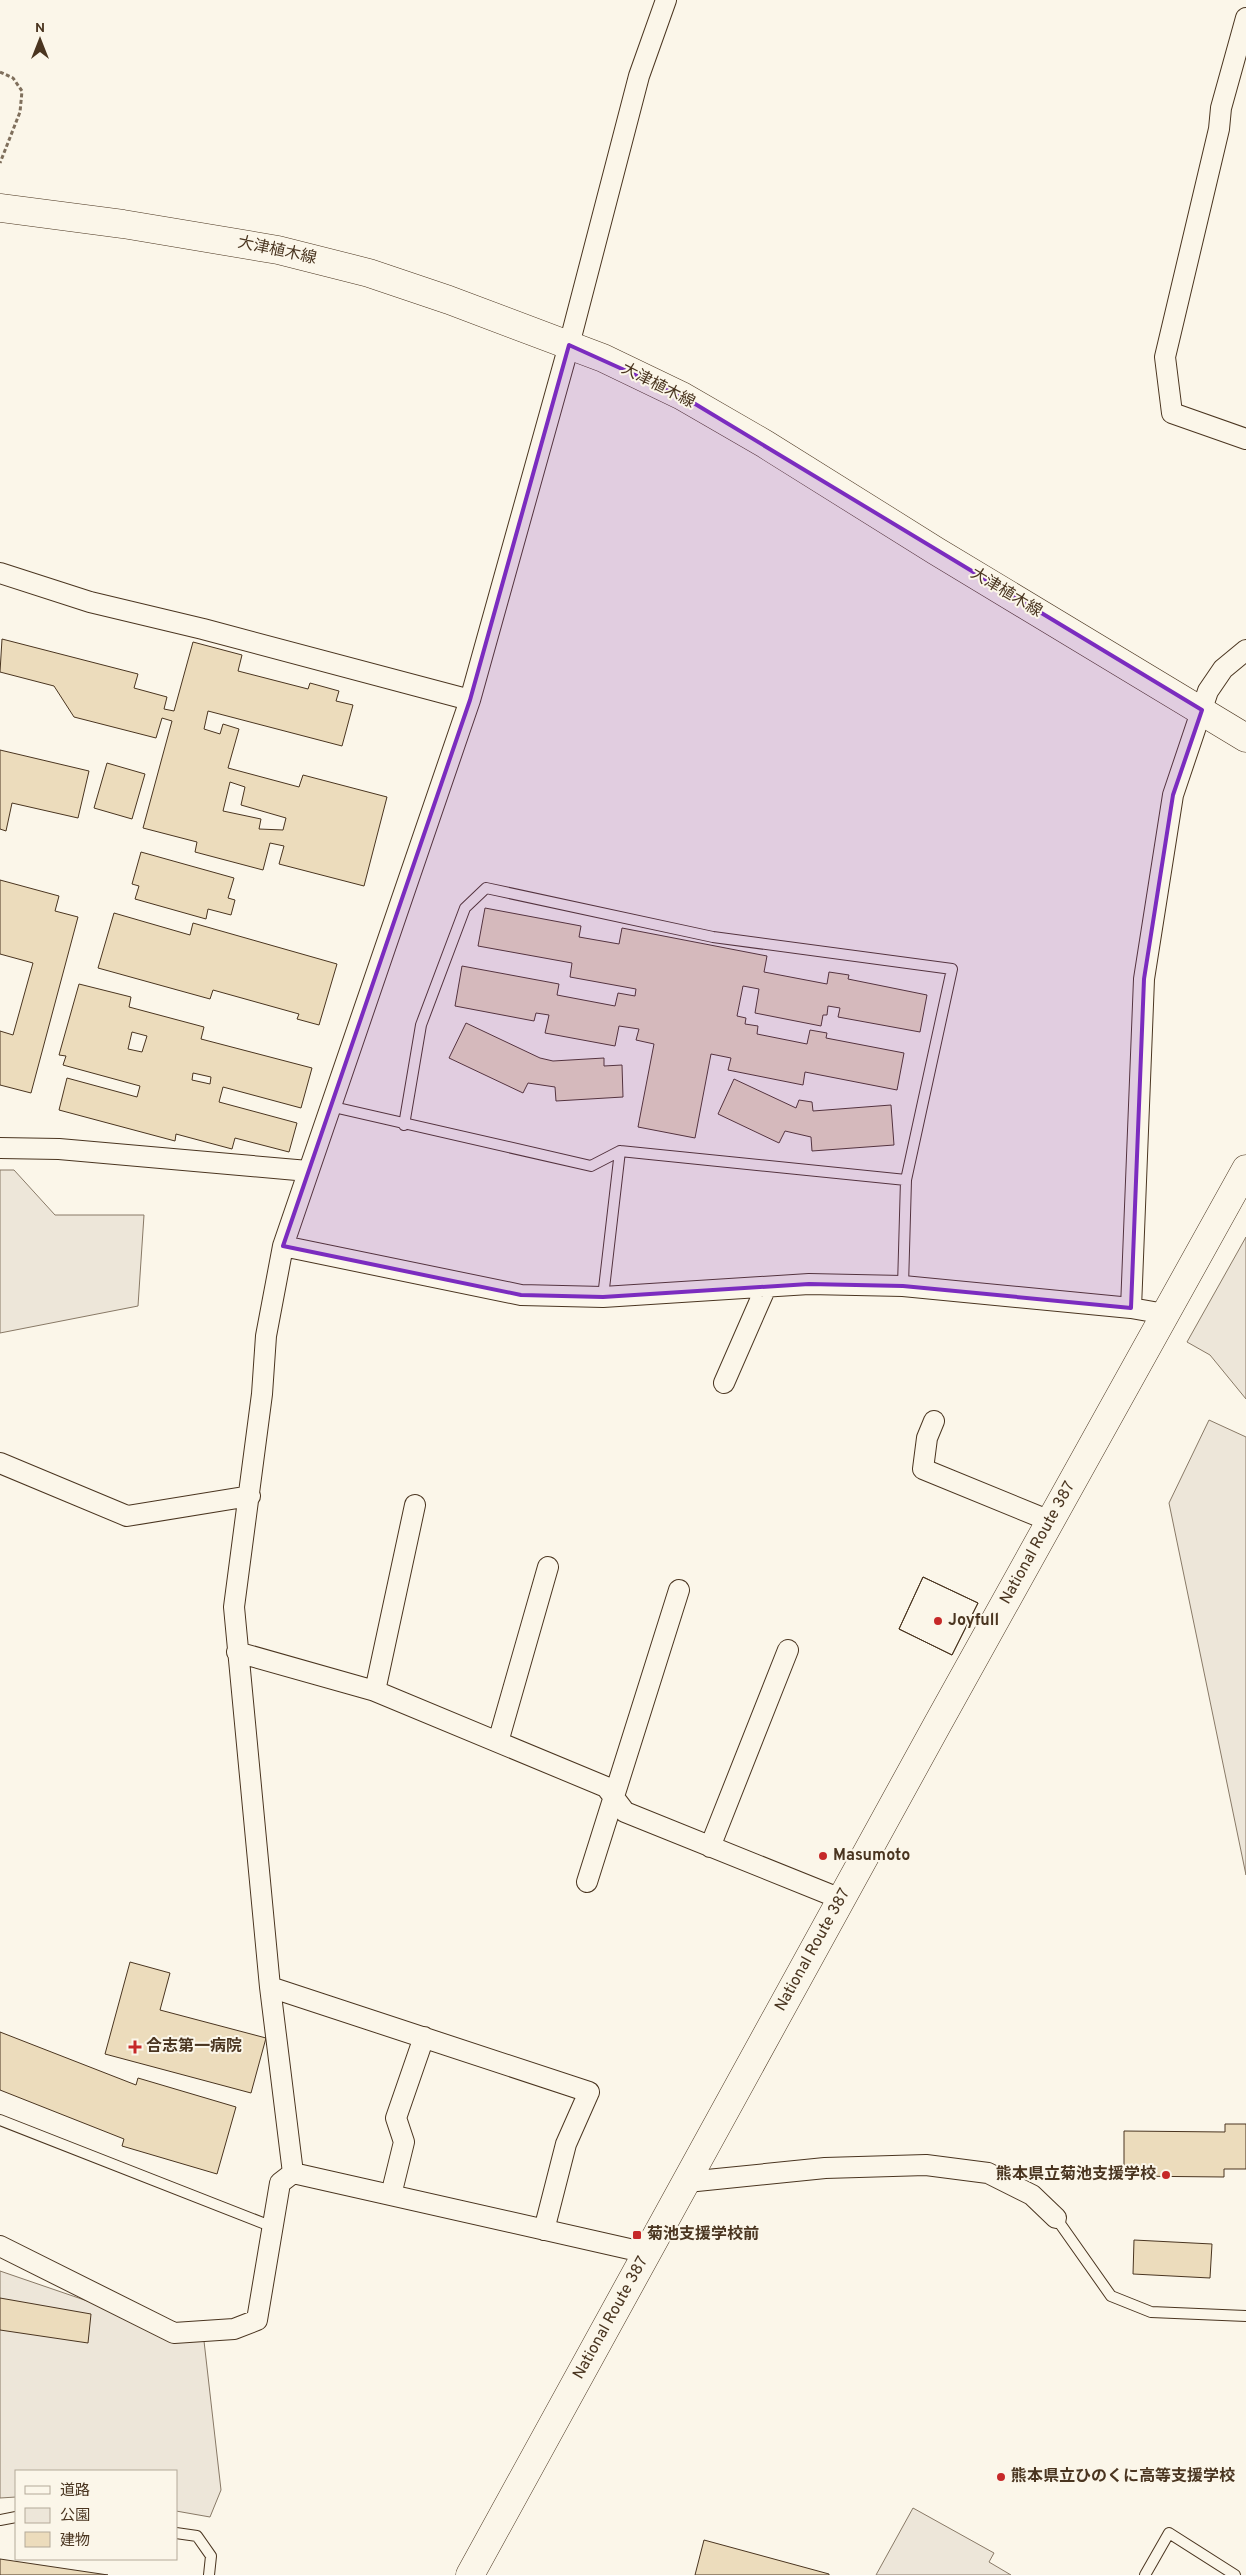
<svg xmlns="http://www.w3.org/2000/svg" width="1246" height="2575" font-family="Overpass,'Noto Sans JP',sans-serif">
	<rect width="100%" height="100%" fill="#fbf6e9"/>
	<path fill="#ede6d9" stroke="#887966" d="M 0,1170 L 14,1170 L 55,1215 L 144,1215 L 138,1306 L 0,1333 Z
		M 1246,1237 L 1246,1399 L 1210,1355 L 1187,1342 Z
		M 1209,1420 L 1246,1437 L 1246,1875 L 1169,1503 Z
		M 0,2271 L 204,2341 L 221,2490 L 210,2517 L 176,2511 L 176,2471 L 16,2471 L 16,2497 L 0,2498 Z
		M 913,2508 L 994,2553 L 989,2562 L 1011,2575 L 876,2575 Z"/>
	<path fill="#ecdcbc" stroke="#4a3520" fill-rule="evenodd" d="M 2,639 L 138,674 L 134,688 L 167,697 L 164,709 L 174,711 L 193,642 L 242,655 L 238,671 L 308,689 L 310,683 L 339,691 L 336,701 L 353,705 L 342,746 L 208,711 L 204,729 L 220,734 L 223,724 L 239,729 L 228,768 L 299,787 L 303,775 L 387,797 L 364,886 L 279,864 L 284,846 L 270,843 L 263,870 L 195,852 L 197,842 L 143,828 L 172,721 L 162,718 L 156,738 L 74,717 L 54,686 L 0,672 ZM 230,782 L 245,787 L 241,805 L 286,818 L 283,830 L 259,829 L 261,819 L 223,811 Z
		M 0,750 L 89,771 L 78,818 L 12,803 L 6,831 L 0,829 Z
		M 107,763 L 145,774 L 132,819 L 94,808 Z
		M 141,852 L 234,878 L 228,898 L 235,900 L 231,915 L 208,909 L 206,919 L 135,899 L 139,886 L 132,884 Z
		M 0,880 L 59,896 L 55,911 L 78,917 L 31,1093 L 0,1085 L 0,1031 L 13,1035 L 33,963 L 0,954 Z
		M 485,908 L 581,926 L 579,937 L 619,944 L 622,928 L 767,956 L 764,972 L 827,984 L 829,972 L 849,975 L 848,979 L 927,995 L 920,1032 L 838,1017 L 840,1008 L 828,1006 L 827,1015 L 823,1015 L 821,1026 L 755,1013 L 759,989 L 743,986 L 737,1016 L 746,1018 L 745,1024 L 758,1026 L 757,1034 L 807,1044 L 810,1030 L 827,1033 L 826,1038 L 904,1053 L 897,1090 L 805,1072 L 803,1085 L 728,1070 L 731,1058 L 711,1054 L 695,1138 L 638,1127 L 654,1044 L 636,1040 L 639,1029 L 619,1026 L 615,1046 L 545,1033 L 549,1015 L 536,1013 L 534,1021 L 455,1006 L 462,966 L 559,984 L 557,995 L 615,1006 L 618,993 L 635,996 L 636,989 L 570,977 L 572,963 L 478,946 Z
		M 114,913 L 190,935 L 193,923 L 337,964 L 319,1025 L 297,1019 L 299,1014 L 213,990 L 210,999 L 98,968 Z
		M 79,984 L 131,997 L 129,1007 L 204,1027 L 201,1039 L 312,1068 L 301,1108 L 223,1087 L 219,1102 L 297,1123 L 289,1152 L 235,1138 L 232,1149 L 176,1134 L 175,1141 L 59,1110 L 67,1078 L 137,1097 L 140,1086 L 63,1065 L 66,1056 L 59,1055 ZM 132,1032 L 147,1036 L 142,1052 L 128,1049 ZM 193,1073 L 211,1077 L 210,1084 L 192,1080 Z
		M 466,1023 L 540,1058 L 553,1061 L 604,1058 L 604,1066 L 622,1065 L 623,1097 L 556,1101 L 555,1087 L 528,1083 L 523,1093 L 449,1058 Z
		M 734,1079 L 796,1108 L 799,1100 L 812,1102 L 813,1111 L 891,1105 L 894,1145 L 812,1151 L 811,1137 L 785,1131 L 779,1143 L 718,1114 Z
		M 923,1577 L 978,1603 L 952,1655 L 899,1629 Z
		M 923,1577 L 978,1603 L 952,1655 L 899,1629 Z
		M 130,1962 L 170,1973 L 160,2010 L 266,2038 L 251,2093 L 105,2054 Z
		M 0,2032 L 136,2085 L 138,2078 L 236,2107 L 217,2174 L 122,2146 L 124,2139 L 0,2090 Z
		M 1225,2124 L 1246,2124 L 1246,2169 L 1224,2169 L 1224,2177 L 1124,2176 L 1124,2131 L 1225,2132 Z
		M 1134,2240 L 1212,2244 L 1210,2278 L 1133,2274 Z
		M 0,2298 L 91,2314 L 88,2343 L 0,2330 Z
		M 704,2540 L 829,2574 L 829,2575 L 695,2575 Z
		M 0,2559 L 108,2575 L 0,2575 Z"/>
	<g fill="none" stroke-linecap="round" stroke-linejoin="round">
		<g stroke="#4a3520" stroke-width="12">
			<path id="service" d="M 329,1106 L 591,1166 L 620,1151 L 906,1180
				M 404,1125 L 421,1025 L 465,908 L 486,888 L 713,937 L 952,969 L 906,1180 L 903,1286
				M 603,1297 L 620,1151
				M 0,2120 L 273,2227
				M 1056,2218 L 1111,2296 L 1151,2312 L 1246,2316
				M 0,2520 L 16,2517
				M 176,2533 L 197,2536 L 211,2556 L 209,2575
				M 1145,2575 L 1169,2533 L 1235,2575"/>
		</g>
		<g stroke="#4a3520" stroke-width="22">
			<path id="minor" d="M 1246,18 L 1221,108 L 1219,129 L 1165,357 L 1172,413 L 1246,439
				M 0,573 L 90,602 L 203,629 L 470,700
				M 0,1148 L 59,1149 L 308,1171
				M 283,1246 L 521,1295 L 603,1297 L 809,1284 L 903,1286 L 1131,1308 L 1165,1314
				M 1131,1308 L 1144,979 L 1173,795 L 1208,691 L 1223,669 L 1246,650
				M 724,1383 L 766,1287
				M 934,1421 L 927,1438 L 923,1469 L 1050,1521
				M 0,1463 L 127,1516 L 250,1496
				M 237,1652 L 375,1691 L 606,1787 L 625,1812 L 841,1899
				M 375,1691 L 415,1505
				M 498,1742 L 548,1567
				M 710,1847 L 788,1650
				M 587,1882 L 679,1590
				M 270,1987 L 589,2092 L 566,2144 L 544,2230
				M 293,2173 L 270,1987 L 234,1607 L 262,1394 L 266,1336 L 283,1246 L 470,700 L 569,345 L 639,76 L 666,0
				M 293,2173 L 647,2253
				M 687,2182 L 825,2168 L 926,2165 L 988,2173 L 1032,2195 L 1056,2218
				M 391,2195 L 404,2142 L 396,2118 L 424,2037
				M 0,2246 L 174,2333 L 234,2329 L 257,2320 L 280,2183 L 293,2173"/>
		</g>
		<g stroke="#4a3520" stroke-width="29">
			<path id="primary" d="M 0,208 L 123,224 L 278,250 L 369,273 L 449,300 L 603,358 L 682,396 L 765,444 L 936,551 L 1246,738"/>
		</g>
		<g stroke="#4a3520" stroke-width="29">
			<path id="trunk" d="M 470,2575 L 937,1725 L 1246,1169"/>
		</g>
		<path stroke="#7f6f5c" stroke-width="3" stroke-dasharray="4 2.5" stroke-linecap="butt" d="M 0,72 L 13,78 L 22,91 L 20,112 L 0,163"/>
		<use href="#service" stroke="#fbf6e9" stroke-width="10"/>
		<use href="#minor" stroke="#fbf6e9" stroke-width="20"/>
		<use href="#primary" stroke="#fbf6e9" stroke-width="28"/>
		<use href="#trunk" stroke="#fbf6e9" stroke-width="28"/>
	</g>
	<path fill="#7b2cbf" fill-opacity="0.2" stroke="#7b2cbf" stroke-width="4" stroke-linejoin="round" d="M 569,345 L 682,396 L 1202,710 L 1173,795 L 1144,979 L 1131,1308 L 903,1286 L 809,1284 L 603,1297 L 521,1295 L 283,1246 L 470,700 Z"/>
	<g fill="#c62828" stroke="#fbf6e9" stroke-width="2">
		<circle cx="938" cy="1621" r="5"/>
		<circle cx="823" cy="1856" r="5"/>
		<path d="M132.5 2039.5h5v5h5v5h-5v5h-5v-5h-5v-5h5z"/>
		<circle cx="1166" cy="2175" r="5"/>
		<rect x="632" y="2230" width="10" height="10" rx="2.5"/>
		<circle cx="1001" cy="2477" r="5"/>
	</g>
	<g text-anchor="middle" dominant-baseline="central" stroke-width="4" stroke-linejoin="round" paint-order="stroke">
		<g font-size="16" fill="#4a3520" stroke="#fbf6e9">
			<text transform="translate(277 251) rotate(12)">大津植木線</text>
			<text transform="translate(658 386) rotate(27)">大津植木線</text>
			<text transform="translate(1006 593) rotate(31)">大津植木線</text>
			<text transform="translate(1038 1543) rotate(-61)">National Route 387</text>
			<text transform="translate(813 1950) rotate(-61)">National Route 387</text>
			<text transform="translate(611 2318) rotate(-61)">National Route 387</text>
		</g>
		<g font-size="16" font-weight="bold" fill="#4a3520" stroke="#fbf6e9" text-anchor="start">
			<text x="948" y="1621">Joyfull</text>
			<text x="833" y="1856">Masumoto</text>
			<text x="146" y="2047">合志第一病院</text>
			<text x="1156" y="2175" text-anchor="end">熊本県立菊池支援学校</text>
			<text x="647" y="2235">菊池支援学校前</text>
			<text x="1011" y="2477">熊本県立ひのくに高等支援学校</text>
		</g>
	</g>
	<rect x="15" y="2470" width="162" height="90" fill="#fbf6e9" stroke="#b4a999"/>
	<rect x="25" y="2486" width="25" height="8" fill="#fbf6e9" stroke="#b4a999"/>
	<text x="60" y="2495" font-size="15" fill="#4a3520">道路</text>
	<rect x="25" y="2508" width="25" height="15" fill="#ede6d9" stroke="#b4a999"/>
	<text x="60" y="2520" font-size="15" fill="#4a3520">公園</text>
	<rect x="25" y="2532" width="25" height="15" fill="#ecdcbc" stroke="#b4a999"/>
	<text x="60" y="2545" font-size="15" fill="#4a3520">建物</text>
	<g transform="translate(40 40)" stroke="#fbf6e9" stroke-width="4" paint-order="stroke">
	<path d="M0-4L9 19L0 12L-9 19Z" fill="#4a3520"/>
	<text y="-8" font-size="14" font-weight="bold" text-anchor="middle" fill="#4a3520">N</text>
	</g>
</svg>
